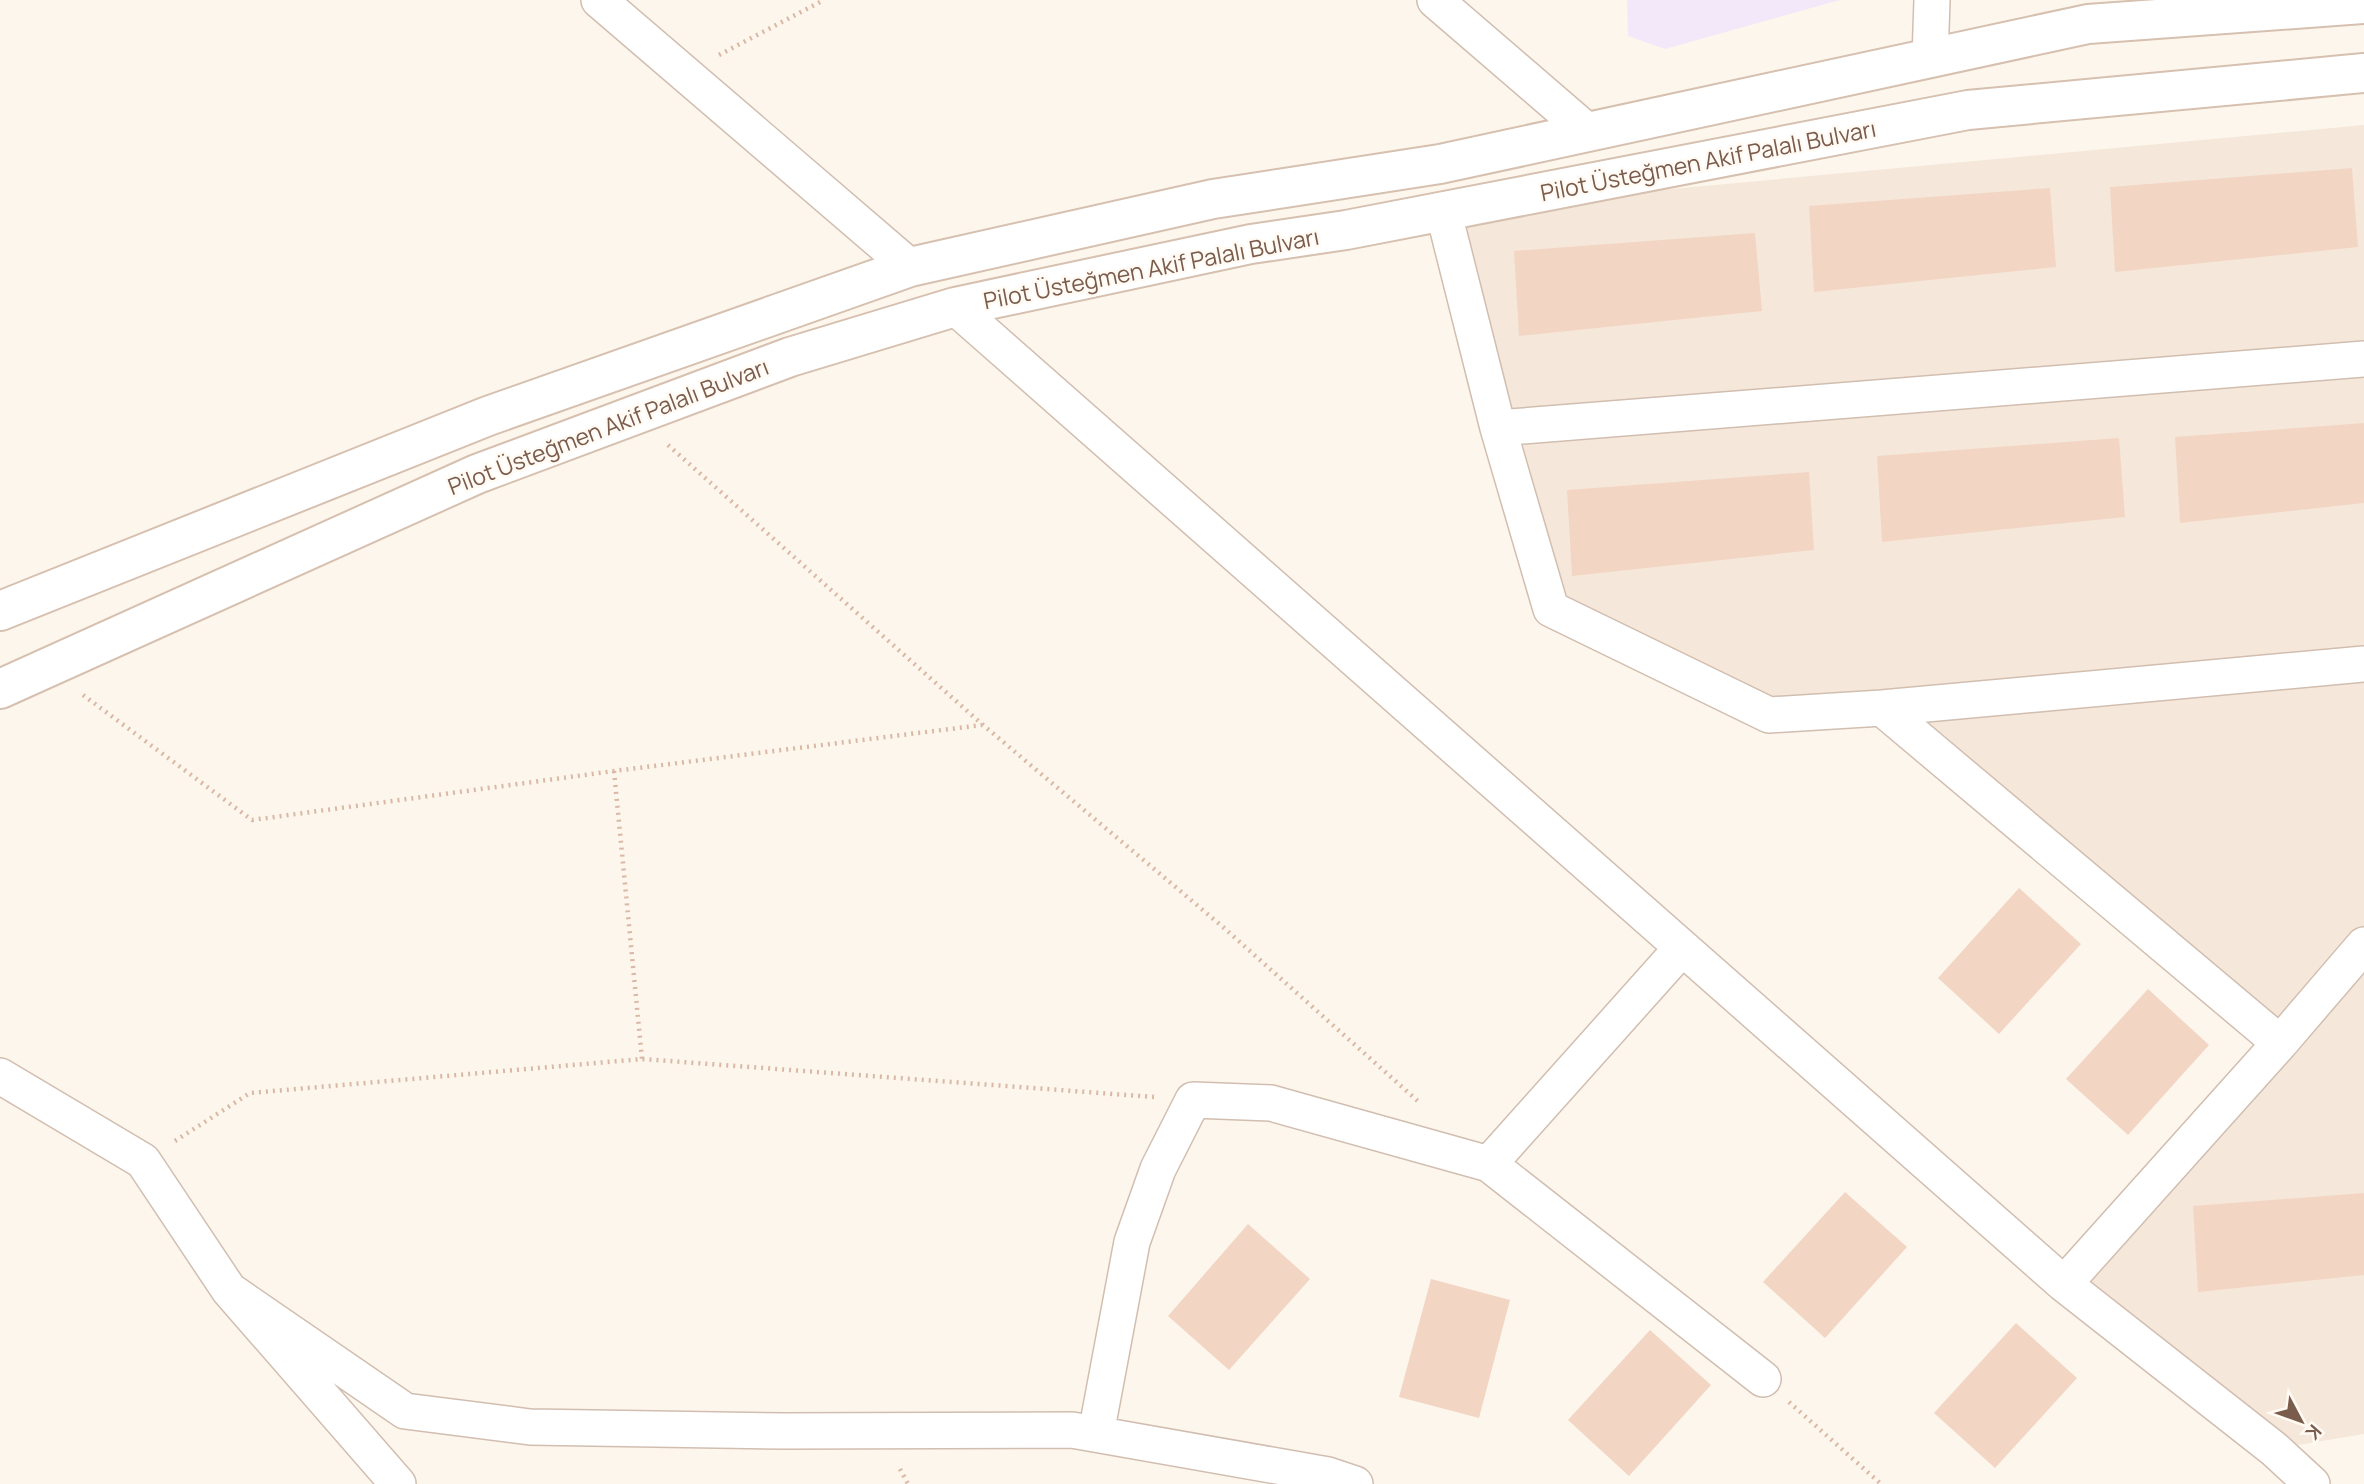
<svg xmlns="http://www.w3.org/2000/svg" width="2364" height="1484" font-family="Manrope,sans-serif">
	<rect width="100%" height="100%" fill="#fdf6ec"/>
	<path fill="#f5e8da" d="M 2364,125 L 2364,1434 L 2274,1449 L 2064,1284 L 2280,1043 L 1882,708 L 1769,715 L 1551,609 L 1443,210 Z"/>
	<path fill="#f3e8fa" d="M 1627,0 L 1840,0 L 1665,49 L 1628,36 Z"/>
	<path fill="#f3d5c3" d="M 2352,168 L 2358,247 L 2115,272 L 2110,187 Z
		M 2050,188 L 2056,267 L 1814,292 L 1809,206 Z
		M 1755,233 L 1762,311 L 1519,336 L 1514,251 Z
		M 2364,423 L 2364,503 L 2180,523 L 2175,437 Z
		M 2119,438 L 2125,517 L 1882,542 L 1877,456 Z
		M 1809,472 L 1814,550 L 1572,576 L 1567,490 Z
		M 2019,888 L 2081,944 L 1999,1034 L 1938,978 Z
		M 2148,989 L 2209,1045 L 2128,1135 L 2066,1079 Z
		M 1845,1192 L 1907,1247 L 1825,1338 L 1763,1282 Z
		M 2364,1193 L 2364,1275 L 2198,1292 L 2193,1206 Z
		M 1248,1224 L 1310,1279 L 1229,1370 L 1168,1316 Z
		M 1431,1279 L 1510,1300 L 1479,1418 L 1399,1397 Z
		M 2016,1323 L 2077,1378 L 1995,1468 L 1934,1413 Z
		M 1650,1330 L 1711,1385 L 1629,1476 L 1568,1420 Z"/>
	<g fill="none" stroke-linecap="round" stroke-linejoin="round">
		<g stroke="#d1beb0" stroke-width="38">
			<path id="street" d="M 599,0 L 910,267
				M 1435,0 L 1587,131
				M 1930,59 L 1932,0
				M 1443,210 L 1498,428 L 1551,609 L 1769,715 L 1882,708 L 2364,664
				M 955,307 L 2064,1284 L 2274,1449 L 2312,1484
				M 1498,428 L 2364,359
				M 1882,708 L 2280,1043
				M 0,1076 L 143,1161 L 229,1290 L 398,1484
				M 1489,1164 L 1763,1379
				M 2064,1284 L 2280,1043 L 2364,945
				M 229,1290 L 405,1411 L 530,1427 L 784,1431 L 1072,1430 L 1328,1475 L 1355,1484
				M 1096,1434 L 1132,1242 L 1158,1169 L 1193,1100 L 1271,1103 L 1489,1164 L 1682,948"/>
		</g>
		<g stroke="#d6c0b0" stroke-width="42">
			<path id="secondary" d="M 0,611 L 488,416 L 910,267 L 1213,199 L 1440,164 L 2088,24 L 2364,4
				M 0,689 L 477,474 L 790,357 L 955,307 L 1251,244 L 1346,230 L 1968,110 L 2364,73"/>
		</g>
		<path stroke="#d9b8a5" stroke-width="4.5" stroke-dasharray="2 5" stroke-linecap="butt" d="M 719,55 L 824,0
			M 668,445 L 983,725 L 1223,927 L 1420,1103
			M 83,695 L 252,820 L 614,771 L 982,725
			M 614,771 L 642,1059
			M 175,1141 L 250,1093 L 642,1059 L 1154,1097
			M 1789,1402 L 1881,1484
			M 900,1469 L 908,1484"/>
		<use href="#street" stroke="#fff" stroke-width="35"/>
		<use href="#secondary" stroke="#fff" stroke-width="38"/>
	</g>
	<g text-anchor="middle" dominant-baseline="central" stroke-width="5" stroke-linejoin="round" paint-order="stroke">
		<g font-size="23" fill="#7a5c4d" stroke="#fffaf3">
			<text transform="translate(1708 160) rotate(-11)">Pilot Üsteğmen Akif Palalı Bulvarı</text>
			<text transform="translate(1151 268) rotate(-11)">Pilot Üsteğmen Akif Palalı Bulvarı</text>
			<text transform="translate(608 426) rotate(-21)">Pilot Üsteğmen Akif Palalı Bulvarı</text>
		</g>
	</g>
	<g transform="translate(2301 1421) rotate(131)" stroke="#fffaf3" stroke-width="5" paint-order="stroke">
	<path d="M0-5L12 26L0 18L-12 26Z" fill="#7a5c4d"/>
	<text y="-10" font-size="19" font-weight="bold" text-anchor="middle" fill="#7a5c4d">K</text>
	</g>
</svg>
